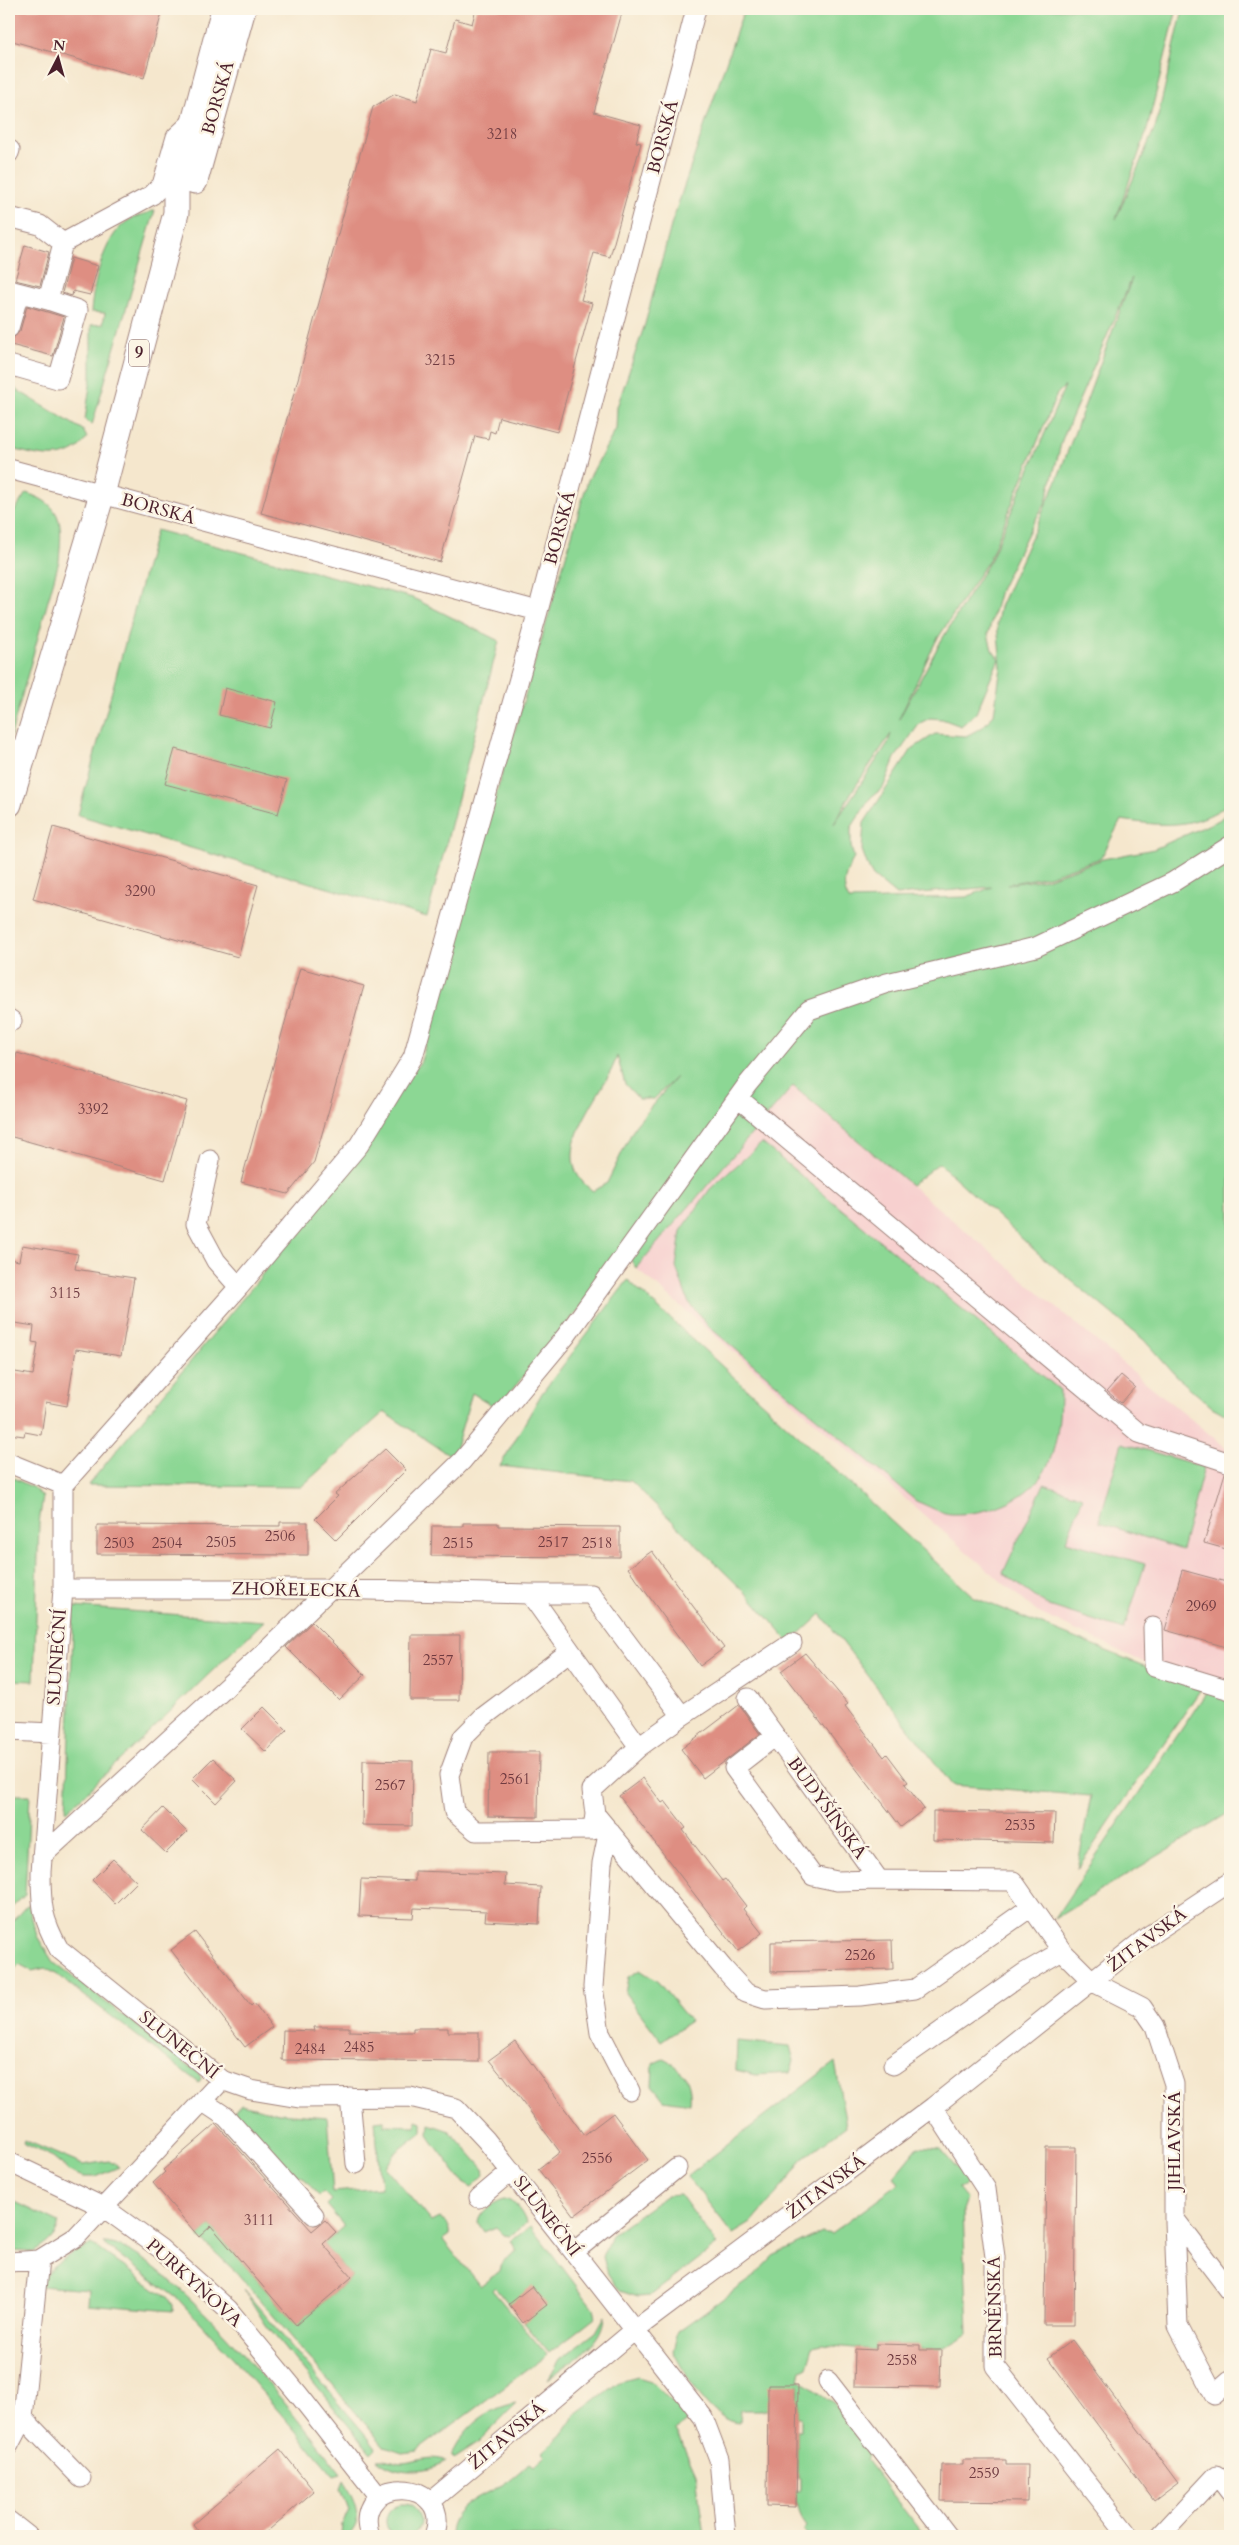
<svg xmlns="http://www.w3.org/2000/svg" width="1239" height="2545" font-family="Cardo,serif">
	<rect width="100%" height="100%" fill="#fcf5e5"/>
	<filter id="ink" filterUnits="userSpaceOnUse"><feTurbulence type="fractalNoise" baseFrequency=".02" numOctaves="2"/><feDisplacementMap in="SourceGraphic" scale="10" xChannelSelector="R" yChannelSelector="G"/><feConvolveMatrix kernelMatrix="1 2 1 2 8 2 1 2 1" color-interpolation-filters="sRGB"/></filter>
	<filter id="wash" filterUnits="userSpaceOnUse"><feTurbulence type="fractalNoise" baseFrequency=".0096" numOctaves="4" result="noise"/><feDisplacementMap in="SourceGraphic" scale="20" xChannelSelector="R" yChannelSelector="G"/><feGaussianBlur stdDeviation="1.12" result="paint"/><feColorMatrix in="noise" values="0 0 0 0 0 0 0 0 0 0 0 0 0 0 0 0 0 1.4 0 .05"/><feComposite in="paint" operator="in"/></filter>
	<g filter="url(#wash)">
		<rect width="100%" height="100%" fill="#f5e7cd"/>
		<path fill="#f7d0cf" d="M 793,1086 L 1126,1366 L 1230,1451 L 1230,1690 L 1154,1667 L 1037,1612 L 636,1268 Z"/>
		<path fill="#8cd794" stroke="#6b7b60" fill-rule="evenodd" d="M 744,9 L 1177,9 L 1146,133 L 1116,219 L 1156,125 L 1183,9 L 1230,9 L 1230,803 C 1193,830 1163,826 1121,820 L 1101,858 L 1049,876 L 1007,884 L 1046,879 L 1103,859 L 1154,849 L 1219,820 L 1230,810 L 1230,1417 L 1212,1407 L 1176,1376 L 1144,1340 L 1040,1255 L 939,1163 L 911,1185 L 793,1086 L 636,1268 L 626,1253 L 497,1408 L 472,1393 L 453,1457 L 384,1412 L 301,1487 L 88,1485 L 258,1280 L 421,1061 L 467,894 L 588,480 L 616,429 L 617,407 L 645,324 L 672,222 ZM 1132,278 L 1057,480 L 1000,607 L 997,623 L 1001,667 L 994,714 L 983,727 L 966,736 L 935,734 L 912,749 L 864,823 L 862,850 L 869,869 L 873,876 L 896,895 L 992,887 L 966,897 L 849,900 C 840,885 846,872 854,858 L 851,846 L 851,828 L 871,797 L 883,788 L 895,758 L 920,723 L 930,718 L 942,719 L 961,726 L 976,713 L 999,659 L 992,650 L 988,634 L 1000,590 L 1031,527 L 1046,502 L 1062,440 ZM 1065,386 L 991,559 L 941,641 L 899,719 L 936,641 L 990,558 L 1057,394 ZM 891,734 L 888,743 L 834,824 L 851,793 ZM 617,1056 L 625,1084 L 639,1099 L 654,1099 L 676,1077 L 635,1126 L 607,1183 L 593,1191 C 541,1155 605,1096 617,1056 Z
			M 155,210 L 92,425 L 85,420 L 91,378 L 91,325 L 103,324 L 105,313 L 91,312 C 93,285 103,239 126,222 C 133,217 146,214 155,210 Z
			M 9,381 L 17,390 L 83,430 L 87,438 C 68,466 35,455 9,448 Z
			M 26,493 C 65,505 62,526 59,561 L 9,742 L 9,513 L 12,515 Z
			M 156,530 L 413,598 L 499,641 L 427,917 L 78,815 Z
			M 762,1143 L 1060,1390 C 1060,1416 1058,1449 1044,1472 C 1026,1501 984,1515 952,1514 C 941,1514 927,1505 916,1501 L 708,1326 L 688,1301 L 676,1267 L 681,1231 L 710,1189 Z
			M 628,1280 L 975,1598 L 1201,1689 L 1077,1869 L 1091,1796 L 952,1785 L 821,1614 L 790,1643 L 752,1599 L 631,1481 L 500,1466 L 542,1393 Z
			M 1122,1443 L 1204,1467 L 1182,1550 L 1099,1522 Z
			M 9,1476 L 32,1487 L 43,1497 L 39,1523 L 34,1681 L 9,1680 Z
			M 1044,1484 L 1083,1497 L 1066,1541 L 1145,1564 L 1124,1630 L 1046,1605 L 1003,1573 Z
			M 74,1607 L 264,1621 L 66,1812 Z
			M 1208,1690 L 1230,1697 L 1230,1812 L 1054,1919 Z
			M 11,1795 L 30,1795 L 25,1895 L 9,1910 L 9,1798 Z
			M 28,1904 L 37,1936 L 53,1962 L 199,2073 L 201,2079 L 199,2083 L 56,1974 L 45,1968 L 32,1971 L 19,1964 L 11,1974 L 9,1970 L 9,1925 Z
			M 640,1970 L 658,1982 L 690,2021 L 661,2041 L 625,1993 L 628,1977 Z
			M 737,2041 L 790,2046 L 794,2061 L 790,2073 L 756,2075 L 736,2070 Z
			M 664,2059 C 685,2069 692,2082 690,2104 L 664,2100 L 652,2085 L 653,2064 Z
			M 835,2062 L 846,2126 L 802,2159 L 788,2180 L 751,2223 L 733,2234 L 687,2176 Z
			M 241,2104 L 279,2113 L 327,2117 L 333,2192 L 381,2188 L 375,2121 L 384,2120 L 385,2125 L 416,2126 L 416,2120 L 422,2122 L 422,2132 L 394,2154 L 386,2168 L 431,2222 L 439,2218 C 447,2221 451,2226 450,2235 L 443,2240 L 476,2281 L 480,2286 L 500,2271 L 502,2262 L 517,2251 L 511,2241 L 531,2226 L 593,2308 L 595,2317 L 549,2353 L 495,2287 L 492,2290 L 547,2355 L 417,2451 L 402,2453 L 385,2447 L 237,2273 L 199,2237 L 211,2226 L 296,2325 L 352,2277 L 323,2244 L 344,2226 L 326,2205 L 331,2200 L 323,2192 L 319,2196 L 303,2177 L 283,2171 L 233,2113 Z
			M 429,2124 L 450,2131 L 483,2168 L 484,2175 L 472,2187 L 463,2182 L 432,2141 L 428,2135 Z
			M 24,2140 L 83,2165 L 109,2161 L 119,2167 L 95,2177 L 83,2177 L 71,2172 L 53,2157 L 23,2143 Z
			M 918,2147 L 941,2149 L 969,2182 L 958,2188 L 967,2199 L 963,2210 L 968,2334 L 941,2350 L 920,2350 L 919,2345 L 876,2344 L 876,2350 L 822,2345 L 813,2347 L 807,2367 L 801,2370 L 799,2379 L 835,2404 L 870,2448 L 866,2460 L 925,2536 L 809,2536 L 804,2530 L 807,2527 C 797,2515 796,2506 796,2491 L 800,2491 L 800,2478 L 797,2478 L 797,2430 L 801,2430 L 801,2417 L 797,2417 L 799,2384 L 768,2410 L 740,2410 L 739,2423 C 711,2422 685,2374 673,2351 L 678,2331 L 753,2277 L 773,2256 L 822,2232 L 831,2234 L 899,2184 L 894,2176 Z
			M 680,2194 L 717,2245 L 650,2296 L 638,2297 L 620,2291 L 608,2274 L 603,2257 L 611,2235 L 667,2195 Z
			M 9,2199 L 59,2223 C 57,2237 45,2245 34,2252 L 13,2251 L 9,2246 Z
			M 505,2199 C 514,2201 524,2214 526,2223 L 510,2236 L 504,2235 L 496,2227 L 484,2232 L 478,2223 C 479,2212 495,2201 505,2199 Z
			M 103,2243 C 161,2241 304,2426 341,2474 L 334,2476 L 239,2365 L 178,2299 Z
			M 92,2244 L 168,2298 L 173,2305 L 173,2311 L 88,2304 L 89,2290 L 41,2286 C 44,2265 75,2252 92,2244 Z
			M 244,2290 L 375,2446 L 376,2448 L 371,2453 L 266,2325 Z
			M 605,2316 C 604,2346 569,2362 548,2379 L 560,2359 L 596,2332 Z
			M 638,2377 L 651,2381 L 690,2420 L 676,2429 L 696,2474 L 704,2536 L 450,2536 C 449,2508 481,2496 502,2485 C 512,2479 521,2470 530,2463 L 534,2466 L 546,2455 L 543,2452 L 561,2436 L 576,2414 L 619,2382 Z
			M 517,2403 L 477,2443 L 454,2458 L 452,2454 C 466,2425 486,2409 517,2403 Z
			M 377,2459 C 386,2458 392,2462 400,2463 C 415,2463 434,2453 447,2462 C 426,2474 396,2475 377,2459 Z
			M 344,2480 C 355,2498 366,2519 348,2536 L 341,2536 L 342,2524 L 349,2510 L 341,2488 Z
			M386 2521a17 17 0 1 1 34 0a17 17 0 1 1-34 0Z"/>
		<g id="blocks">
			<path fill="#de8e82" d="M 9,9 L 163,9 L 144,78 L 9,40 Z
				M 476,9 L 623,9 L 594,112 L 641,125 L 636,142 L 641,143 L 610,257 L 594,253 L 581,300 L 592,303 L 557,432 L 499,417 L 495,433 L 490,431 L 488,439 L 475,436 L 440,562 L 261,513 L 373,107 L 395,94 L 417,101 L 431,49 L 446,53 L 455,19 L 472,24 Z
				M 25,245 L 49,252 L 40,286 L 15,280 Z
				M 71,258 L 98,266 L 90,295 L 73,291 L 72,296 L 62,293 Z
				M 27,306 L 64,317 L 53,356 L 11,345 L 13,338 L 20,331 Z
				M 225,688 L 277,702 L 270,728 L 219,715 Z
				M 175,749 L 287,780 L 278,814 L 165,784 Z
				M 53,827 L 258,885 L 238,957 L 33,899 Z
				M 300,968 L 364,986 L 314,1162 L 288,1194 L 241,1182 Z
				M 17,1053 L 187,1101 L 165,1180 L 9,1136 L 9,1083 Z
				M 22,1245 L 78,1254 L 75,1269 L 134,1278 L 121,1356 L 76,1349 L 67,1406 L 46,1402 L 41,1435 L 25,1432 L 24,1436 L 9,1434 L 9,1371 L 33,1375 L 38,1343 L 32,1342 L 34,1326 L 9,1322 L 9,1259 L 19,1261 Z
				M 1121,1375 L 1135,1387 L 1121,1403 L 1107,1391 Z
				M 385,1449 L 406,1470 L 336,1540 L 315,1519 L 338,1496 L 335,1494 Z
				M 1225,1473 L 1230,1474 L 1230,1550 L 1204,1543 Z
				M 280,1522 L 308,1522 L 308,1555 L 97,1554 L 97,1525 L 280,1526 Z
				M 463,1523 L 498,1523 L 498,1526 L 620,1527 L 620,1557 L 431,1556 L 432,1526 L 463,1526 Z
				M 652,1551 L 724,1648 L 700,1666 L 628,1568 Z
				M 1182,1570 L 1230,1583 L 1230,1648 L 1165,1630 Z
				M 312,1622 L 365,1675 L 339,1700 L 286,1647 Z
				M 411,1635 L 460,1635 L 459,1700 L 410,1700 Z
				M 805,1653 L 848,1704 L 845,1706 L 884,1757 L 887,1754 L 908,1782 L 905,1784 L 924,1809 L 901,1827 L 781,1671 Z
				M 739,1705 L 760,1734 L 703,1778 L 681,1749 Z
				M 264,1707 L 287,1730 L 266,1752 L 242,1729 Z
				M 489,1752 L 539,1752 L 538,1817 L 488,1816 Z
				M 213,1758 L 237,1781 L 216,1803 L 192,1779 Z
				M 363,1760 L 413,1761 L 412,1826 L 362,1825 Z
				M 643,1778 L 662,1803 L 665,1801 L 686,1828 L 683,1830 L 722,1881 L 725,1879 L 746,1906 L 743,1909 L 762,1933 L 738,1951 L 619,1796 Z
				M 163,1808 L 187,1832 L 166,1853 L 142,1830 Z
				M 933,1811 L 1055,1813 L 1054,1843 L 933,1840 Z
				M 113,1859 L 137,1882 L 115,1904 L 92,1880 Z
				M 415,1871 L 506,1874 L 505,1885 L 541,1887 L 539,1924 L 485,1921 L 486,1911 L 414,1908 L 413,1918 L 359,1916 L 361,1879 L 415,1881 Z
				M 195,1932 L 251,2006 L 254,2003 L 272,2027 L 245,2047 L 171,1950 Z
				M 892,1940 L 893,1969 L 771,1972 L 771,1942 Z
				M 314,2027 L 349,2027 L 349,2031 L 381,2032 L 413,2032 L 413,2028 L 448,2028 L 448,2032 L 479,2032 L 479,2062 L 282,2060 L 283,2030 L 315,2031 Z
				M 515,2041 L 584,2135 L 613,2113 L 648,2160 L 574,2216 L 538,2169 L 560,2152 L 503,2075 L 502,2076 L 489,2060 Z
				M 216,2124 L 312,2231 L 325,2220 L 336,2232 L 323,2244 L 352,2277 L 296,2325 L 211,2226 L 199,2237 L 153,2183 L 165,2172 L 163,2170 Z
				M 1046,2147 L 1076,2147 L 1074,2325 L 1044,2325 Z
				M 532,2286 L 547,2305 L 523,2323 L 509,2304 Z
				M 1072,2340 L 1178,2483 L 1154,2501 L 1048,2358 Z
				M 876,2344 L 920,2345 L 920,2350 L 941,2350 L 940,2387 L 854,2386 L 855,2349 L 876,2350 Z
				M 768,2385 L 798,2385 L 796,2507 L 767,2506 Z
				M 280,2449 L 314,2491 L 262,2536 L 202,2536 L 193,2524 Z
				M 963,2460 L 1006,2460 L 1006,2465 L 1028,2465 L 1027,2502 L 941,2501 L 942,2465 L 963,2465 Z"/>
		</g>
	</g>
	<g filter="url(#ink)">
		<use href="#blocks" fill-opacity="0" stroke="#a0837c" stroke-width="1"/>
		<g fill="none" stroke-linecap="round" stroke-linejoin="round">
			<g stroke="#a0837c" stroke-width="21">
				<path id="minor" d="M 696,9 L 538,611 L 413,1057 L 359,1145 L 239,1287 L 63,1485 L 63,1589 L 41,1872 C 41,1905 42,1919 59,1949 L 222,2080 L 251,2090 L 299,2098 L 410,2097 L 456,2108 L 486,2140 L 703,2417 L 719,2459 L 726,2536
					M 9,153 L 10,150
					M 9,217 L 40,225 L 63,243
					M 9,290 L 48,300
					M 9,328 L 19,293
					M 9,365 L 58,379 L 78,310 L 48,300 L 63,243 L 152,195 L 162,185 L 176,137 L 192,122
					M 9,469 L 538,611
					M 9,1019 L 12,1021
					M 738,1098 L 1139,1433 L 1230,1463
					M 210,1160 L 196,1224 L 216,1261 L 239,1287
					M 9,1463 L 63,1485
					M 63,1589 L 329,1589 L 530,1594 L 639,1747 L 682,1716 L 591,1594 L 530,1594
					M 1153,1627 L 1154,1667 L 1230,1690
					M 569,1652 L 483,1717 L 463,1737 L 449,1775 L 454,1812 L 476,1831 L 593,1830 L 595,1814 L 592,1790 L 639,1747
					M 748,1698 L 879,1880 L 1013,1881 L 1062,1951 L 1093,1982 L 1142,2007 L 1155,2026 L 1174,2084 L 1174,2221 L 1178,2326 L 1214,2395 L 1230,2381
					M 682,1716 L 792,1643
					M 9,1731 L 52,1733
					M 774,1737 L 734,1768 L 813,1876 L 837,1881 L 879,1880
					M 595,1814 L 723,1968 L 746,1993 L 765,1999 L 860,1996 L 915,1989 L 1031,1907
					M 609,1830 L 602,1863 L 593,1987 L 600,2033 L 630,2091
					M 42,1856 L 269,1648 L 462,1461 L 566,1336 L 747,1085 L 809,1010 L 887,983 L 1036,947 L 1173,882 L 1230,846
					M 893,2065 L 1024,1973 L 1062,1951
					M 350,2097 L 356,2164
					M 202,2101 L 226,2117 L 314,2215
					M 933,2107 L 986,2189 L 995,2257 L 995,2366 L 1129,2536
					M 9,2162 L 103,2207 L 161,2249 L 228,2309 L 299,2395 L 379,2497
					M 479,2198 L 511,2171
					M 1174,2218 L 1230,2291
					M 575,2251 L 677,2168
					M 9,2262 L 39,2260 L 76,2237 L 222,2080
					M 828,2381 L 948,2536
					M 23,2418 L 81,2478
					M 9,2445 L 23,2418 L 39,2260
					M 430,2502 L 636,2329 L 933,2107 L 1147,1937 L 1230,1882
					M 9,2521 L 28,2536
					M 370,2536 C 349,2473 456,2476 434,2536
					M 1160,2536 L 1217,2475 L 1230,2492"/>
			</g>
			<g stroke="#a0837c" stroke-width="27">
				<path id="major" d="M 195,181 L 243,9
					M 9,804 L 102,494 L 176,213 L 176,190 L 224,9"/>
			</g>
			<use href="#minor" stroke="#fff" stroke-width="19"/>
			<use href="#major" stroke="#fff" stroke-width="25"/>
		</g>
	</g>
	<g text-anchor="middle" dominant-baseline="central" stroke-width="5" stroke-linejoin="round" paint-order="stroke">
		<g font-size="15" fill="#6f3b41">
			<text x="502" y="134">3218</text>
			<text x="440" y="360">3215</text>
			<text x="140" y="891">3290</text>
			<text x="93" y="1109">3392</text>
			<text x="65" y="1293">3115</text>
			<text x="280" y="1536">2506</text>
			<text x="221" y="1542">2505</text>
			<text x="553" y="1542">2517</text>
			<text x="119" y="1543">2503</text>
			<text x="167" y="1543">2504</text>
			<text x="458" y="1543">2515</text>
			<text x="597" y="1543">2518</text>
			<text x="1201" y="1606">2969</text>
			<text x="438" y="1660">2557</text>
			<text x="515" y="1779">2561</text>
			<text x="390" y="1785">2567</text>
			<text x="1020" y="1825">2535</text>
			<text x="860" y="1955">2526</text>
			<text x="359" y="2047">2485</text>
			<text x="310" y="2049">2484</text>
			<text x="597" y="2158">2556</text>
			<text x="259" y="2220">3111</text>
			<text x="902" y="2360">2558</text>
			<text x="984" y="2473">2559</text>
		</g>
		<rect fill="#fcf5e5" stroke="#7f5f63" stroke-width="1" x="129" y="339.5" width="20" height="27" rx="4"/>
		<g font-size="16" font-weight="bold" fill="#4a1f2b">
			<text x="139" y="353">9</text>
		</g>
		<g font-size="18" fill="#4a1f2b" stroke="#fcf5e5">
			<text transform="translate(218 98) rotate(-74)">BORSKÁ</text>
			<text transform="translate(663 137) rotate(-75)">BORSKÁ</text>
			<text transform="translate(158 509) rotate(15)">BORSKÁ</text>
			<text transform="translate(560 528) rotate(-75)">BORSKÁ</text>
			<text transform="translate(296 1590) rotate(1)">ZHOŘELECKÁ</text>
			<text transform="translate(57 1657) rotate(-86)">SLUNEČNÍ</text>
			<text transform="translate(827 1808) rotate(54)">BUDYŠÍNSKÁ</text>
			<text transform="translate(1147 1940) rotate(-37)">ŽITAVSKÁ</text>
			<text transform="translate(179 2045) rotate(39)">SLUNEČNÍ</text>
			<text transform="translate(1174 2141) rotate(-90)">JIHLAVSKÁ</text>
			<text transform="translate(826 2187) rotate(-37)">ŽITAVSKÁ</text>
			<text transform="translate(547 2216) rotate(52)">SLUNEČNÍ</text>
			<text transform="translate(194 2283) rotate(42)">PURKYŇOVA</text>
			<text transform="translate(995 2307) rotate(-91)">BRNĚNSKÁ</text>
			<text transform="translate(507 2436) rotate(-40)">ŽITAVSKÁ</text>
		</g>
	</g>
	<rect width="1239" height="2545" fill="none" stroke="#fcf5e5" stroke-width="30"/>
	<g transform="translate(58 58) rotate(6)" stroke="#fcf5e5" stroke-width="4" paint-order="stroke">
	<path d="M0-4L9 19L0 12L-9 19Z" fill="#4a1f2b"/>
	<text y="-8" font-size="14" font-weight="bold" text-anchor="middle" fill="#4a1f2b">N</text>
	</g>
</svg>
